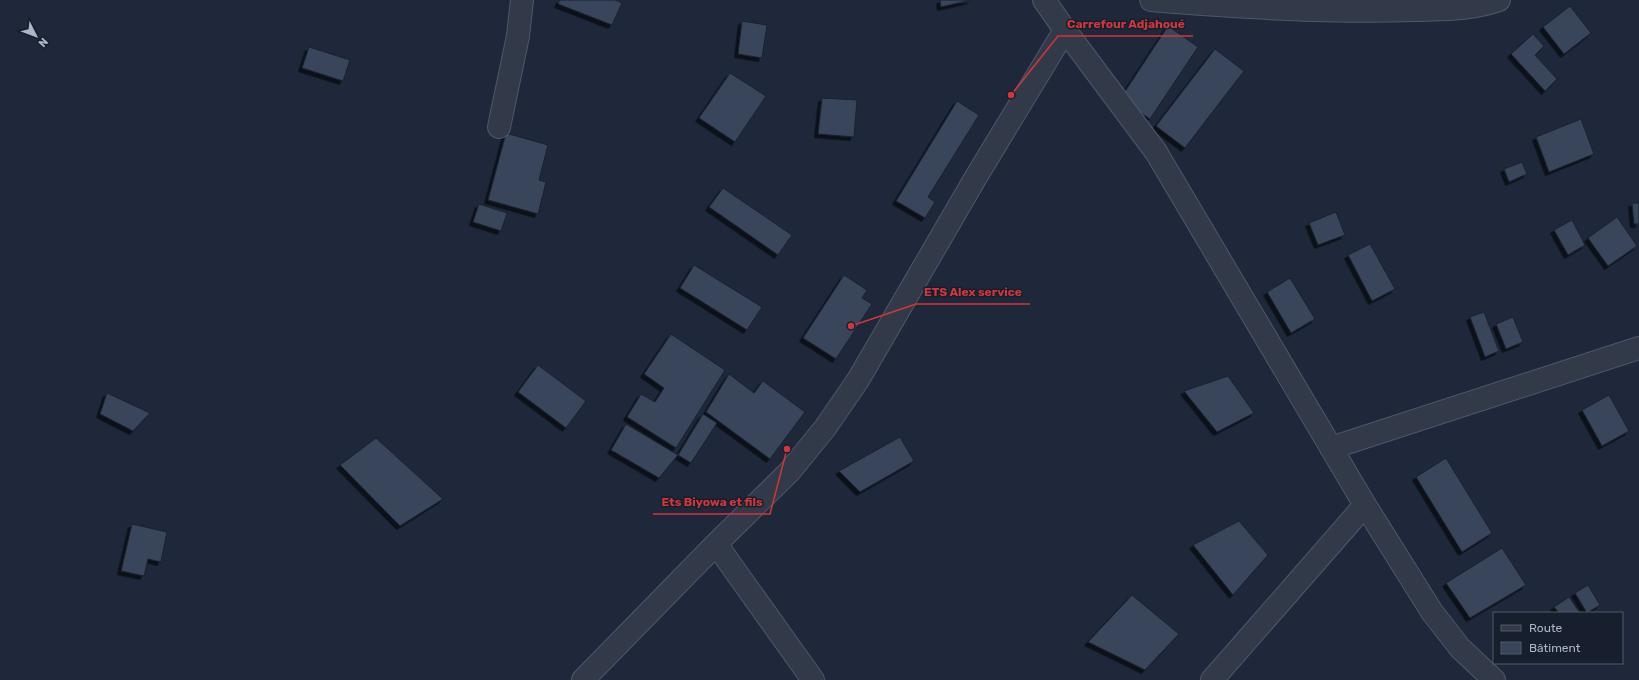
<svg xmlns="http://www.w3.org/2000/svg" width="1639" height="680" font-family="Rubik,sans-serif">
	<defs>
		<filter id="shadow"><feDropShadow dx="-3.5" dy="3.5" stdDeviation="0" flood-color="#0009"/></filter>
	</defs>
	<rect width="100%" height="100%" fill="#1e283a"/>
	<path fill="#39445a" stroke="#192130" filter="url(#shadow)" d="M 560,0 L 615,0 L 622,3 L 612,25 L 558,4 Z
		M 940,0 L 971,0 L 941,7 Z
		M 1570,6 L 1591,33 L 1564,54 L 1543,27 Z
		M 742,21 L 767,25 L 762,58 L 738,54 Z
		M 1168,26 L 1198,47 L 1150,119 L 1120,99 Z
		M 1533,34 L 1544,46 L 1535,55 L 1557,79 L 1545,91 L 1511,54 Z
		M 309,47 L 350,60 L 343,81 L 302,68 Z
		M 1215,49 L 1244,71 L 1185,148 L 1156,126 Z
		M 730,73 L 766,96 L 735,142 L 699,118 Z
		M 822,98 L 857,100 L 854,137 L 818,134 Z
		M 957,101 L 979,115 L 928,197 L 935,202 L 925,218 L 896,201 Z
		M 1581,119 L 1594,154 L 1549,172 L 1536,137 Z
		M 506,133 L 548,145 L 539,180 L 546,182 L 538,214 L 488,200 Z
		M 1522,162 L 1527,174 L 1509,182 L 1504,169 Z
		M 723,188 L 792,235 L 778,255 L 709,207 Z
		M 1632,203 L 1639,203 L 1639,224 L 1634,224 Z
		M 479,204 L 507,213 L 501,231 L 473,222 Z
		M 1336,212 L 1345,235 L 1318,245 L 1309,223 Z
		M 1617,217 L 1637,246 L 1608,266 L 1588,238 Z
		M 1572,220 L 1585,245 L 1568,255 L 1554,230 Z
		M 1370,244 L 1395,289 L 1372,301 L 1348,255 Z
		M 694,265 L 762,307 L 747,330 L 680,288 Z
		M 844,275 L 867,290 L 862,298 L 872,304 L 836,359 L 803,338 Z
		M 1290,278 L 1315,319 L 1291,333 L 1267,292 Z
		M 1484,312 L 1499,351 L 1485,357 L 1470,317 Z
		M 1513,317 L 1523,342 L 1506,349 L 1496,324 Z
		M 671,334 L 725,370 L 676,448 L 627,417 L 641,394 L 655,402 L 664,388 L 644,374 Z
		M 538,365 L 586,401 L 566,428 L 518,392 Z
		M 729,374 L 754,393 L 763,381 L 805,412 L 770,459 L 706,412 Z
		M 1228,376 L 1254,413 L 1217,432 L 1184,391 Z
		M 107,393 L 150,413 L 133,431 L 100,414 Z
		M 1609,395 L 1629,431 L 1602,446 L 1582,410 Z
		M 703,414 L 717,423 L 691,463 L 678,455 Z
		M 626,424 L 678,455 L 659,478 L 611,450 Z
		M 900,437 L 914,461 L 860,492 L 839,471 Z
		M 376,438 L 443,499 L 400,526 L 340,465 Z
		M 1446,458 L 1492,533 L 1462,552 L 1416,477 Z
		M 1239,521 L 1268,555 L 1233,595 L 1193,545 Z
		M 132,524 L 167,532 L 161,562 L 148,559 L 144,576 L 121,571 Z
		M 1502,548 L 1526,585 L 1470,618 L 1446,583 Z
		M 1588,585 L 1600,605 L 1587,613 L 1575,593 Z
		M 1132,595 L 1179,634 L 1145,670 L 1088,642 Z
		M 1569,597 L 1580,613 L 1559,613 L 1554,607 Z"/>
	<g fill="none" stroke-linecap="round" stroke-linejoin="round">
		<g stroke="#4f5768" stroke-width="24">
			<path id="street" d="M 1151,0 C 1239,7 1327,13 1415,10 C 1443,9 1472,10 1499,0
				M 1065,30 L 1156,152 L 1365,505 L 1432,612 L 1460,648 L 1494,680
				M 499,127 L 518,36 L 522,0
				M 1331,448 L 1639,348
				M 716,544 L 813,680
				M 583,680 L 716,544 L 790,471 L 825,428 L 858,380 L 976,177 L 1065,30 L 1044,0
				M 1212,680 L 1365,505"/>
		</g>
		<use href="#street" stroke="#323a4a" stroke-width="22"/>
	</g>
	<path fill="none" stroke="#d23638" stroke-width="1.5" d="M1011 95L1058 36H1193M851 326L916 304H1030M787 449L770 514H653"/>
	<g fill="#d23638" stroke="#171f2e" stroke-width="1.5">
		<circle cx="1011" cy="95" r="4"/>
		<circle cx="851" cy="326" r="4"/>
		<circle cx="787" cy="449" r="4"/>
	</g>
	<g font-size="12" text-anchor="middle" font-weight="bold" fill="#d23638" stroke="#171f2e" stroke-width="3" stroke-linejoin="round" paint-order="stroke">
		<text x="1126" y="28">Carrefour Adjahoué</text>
		<text x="973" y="296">ETS Alex service</text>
		<text x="712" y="506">Ets Biyowa et fils</text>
	</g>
	<rect x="1493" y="612" width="130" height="52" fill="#171f2e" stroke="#535b6b"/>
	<rect x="1501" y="625" width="20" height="6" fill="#323a4a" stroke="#535b6b"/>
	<text x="1529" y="632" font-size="12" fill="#acb4c7">Route</text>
	<rect x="1501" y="642" width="20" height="12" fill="#39445a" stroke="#535b6b"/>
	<text x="1529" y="652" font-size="12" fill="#acb4c7">Bâtiment</text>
	<g transform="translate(36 36) rotate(132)" stroke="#171f2e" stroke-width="3" paint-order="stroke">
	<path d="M0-3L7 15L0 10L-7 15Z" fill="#acb4c7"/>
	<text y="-6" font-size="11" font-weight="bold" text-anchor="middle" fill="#acb4c7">N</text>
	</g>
</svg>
